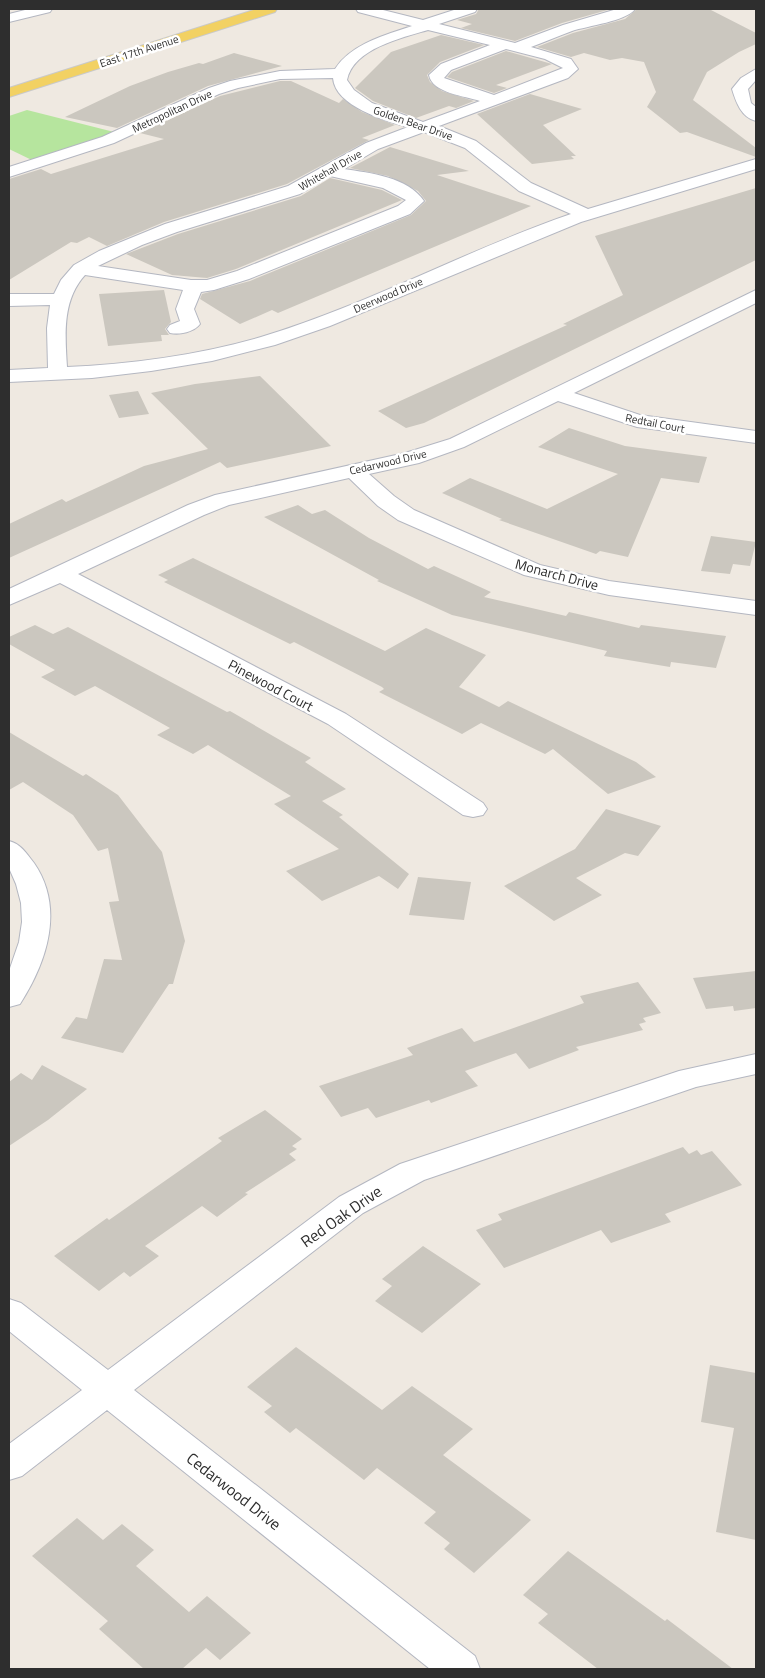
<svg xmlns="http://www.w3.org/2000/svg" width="765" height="1678" font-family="'Titillium Web',sans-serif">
	<rect width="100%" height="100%" fill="#efe9e1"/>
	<path fill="#b6e59e" d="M 27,110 L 122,134 L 38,163 L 9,149 L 9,116 Z"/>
	<path fill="#cbc7bf" d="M 479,9 L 611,9 L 562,23 L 515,41 L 461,28 L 472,24 L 457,20 L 476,14 Z
		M 637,9 L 709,9 L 756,33 L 756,44 L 739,52 L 707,72 L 693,100 L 756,148 L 756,157 L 687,132 L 680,133 L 647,107 L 656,92 L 644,62 L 622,58 L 610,60 L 584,53 L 571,57 L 537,47 L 573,33 L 625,19 Z
		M 441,35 L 484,45 L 440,62 L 427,75 L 430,82 L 442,91 L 474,101 L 456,108 L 449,106 L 416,118 L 373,101 L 355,88 L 391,52 Z
		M 506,51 L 552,64 L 496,85 L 507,88 L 494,93 L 447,77 L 452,72 Z
		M 234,53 L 282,66 L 208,86 L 117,128 L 65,117 L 130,86 L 168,72 L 199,63 L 203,64 Z
		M 280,81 L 291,81 L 339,103 L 343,99 L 362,112 L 395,125 L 362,138 L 369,140 L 287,184 L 164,222 L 107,246 L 89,237 L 77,243 L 71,242 L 9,280 L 9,179 L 41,169 L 51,174 L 164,139 L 140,133 L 220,96 Z
		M 530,94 L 582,109 L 543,125 L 576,156 L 571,156 L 574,159 L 532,164 L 477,114 Z
		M 390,147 L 469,171 L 437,175 L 531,206 L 278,313 L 272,310 L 240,324 L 200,299 L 202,294 L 250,281 L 411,215 L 426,201 L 418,191 L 388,176 L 350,168 Z
		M 330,178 L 382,190 L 402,200 L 236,269 L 207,278 L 172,275 L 126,254 L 178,234 L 301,196 Z
		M 756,188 L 756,260 L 424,423 L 406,428 L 378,411 L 567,325 L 563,324 L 623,295 L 595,236 Z
		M 164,290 L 171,322 L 165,329 L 169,335 L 161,335 L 162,341 L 108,346 L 99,294 Z
		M 260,376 L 331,446 L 227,468 L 220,462 L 9,558 L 9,524 L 62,499 L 66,502 L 144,466 L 208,449 L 151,393 L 195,384 Z
		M 138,391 L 149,414 L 119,418 L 109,395 Z
		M 569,428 L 625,446 L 707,457 L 699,483 L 661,478 L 628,557 L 600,551 L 596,554 L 499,520 L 502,519 L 442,493 L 470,478 L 547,509 L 618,474 L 538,447 Z
		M 298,505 L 312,514 L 325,510 L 369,538 L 428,569 L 434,566 L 491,592 L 484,597 L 566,616 L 569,612 L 639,628 L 641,625 L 726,636 L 716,668 L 671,662 L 670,667 L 604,656 L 607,651 L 452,615 L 377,581 L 379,580 L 264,517 Z
		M 711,536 L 756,542 L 750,566 L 733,564 L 730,574 L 701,571 Z
		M 193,558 L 385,651 L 426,628 L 486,655 L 459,687 L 499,707 L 508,701 L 636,762 L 656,777 L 608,794 L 553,749 L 545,754 L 481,723 L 462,734 L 379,692 L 384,689 L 382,687 L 294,642 L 290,644 L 164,582 L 168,580 L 158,575 Z
		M 35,625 L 53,634 L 68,627 L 227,712 L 230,711 L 311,758 L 305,762 L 346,789 L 322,801 L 343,815 L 339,817 L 409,874 L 398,889 L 379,876 L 322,901 L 286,871 L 339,849 L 274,804 L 291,796 L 208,745 L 193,754 L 157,735 L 170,728 L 95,686 L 75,696 L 41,677 L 55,670 L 9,644 L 9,637 Z
		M 9,732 L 83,776 L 86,774 L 118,795 L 162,852 L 185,941 L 173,984 L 169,984 L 123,1053 L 61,1038 L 76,1017 L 87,1019 L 104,959 L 122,960 L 109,902 L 119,901 L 108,848 L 98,851 L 73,815 L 23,782 L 9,790 Z
		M 606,809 L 661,826 L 638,856 L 625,853 L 576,878 L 602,895 L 554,921 L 504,886 L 575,849 Z
		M 418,877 L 471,882 L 464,920 L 409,915 Z
		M 756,971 L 756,1008 L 734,1011 L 733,1006 L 706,1009 L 693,978 Z
		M 638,982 L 661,1013 L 643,1018 L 646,1022 L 639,1024 L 643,1030 L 576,1047 L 579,1050 L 529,1069 L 516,1053 L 465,1071 L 478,1086 L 431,1103 L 429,1100 L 376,1118 L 368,1108 L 341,1117 L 319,1086 L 413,1055 L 407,1048 L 462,1028 L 474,1042 L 584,1003 L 580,996 Z
		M 42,1065 L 87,1089 L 48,1120 L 9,1146 L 9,1082 L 21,1073 L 32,1080 Z
		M 265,1110 L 302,1139 L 292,1146 L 297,1149 L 289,1154 L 296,1160 L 245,1193 L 248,1194 L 217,1217 L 202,1206 L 145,1246 L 159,1256 L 130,1277 L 124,1272 L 99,1291 L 54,1256 L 107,1218 L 109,1220 L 222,1141 L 218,1138 Z
		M 683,1147 L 689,1154 L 697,1150 L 701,1155 L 712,1151 L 742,1185 L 665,1214 L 671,1222 L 611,1243 L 601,1230 L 504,1268 L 476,1230 L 502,1220 L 498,1214 Z
		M 423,1246 L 481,1284 L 422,1333 L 375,1301 L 392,1286 L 382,1279 Z
		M 296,1347 L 382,1410 L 412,1386 L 473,1429 L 443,1455 L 531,1520 L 474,1573 L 444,1549 L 450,1543 L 424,1523 L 436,1512 L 377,1468 L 364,1480 L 296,1428 L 290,1433 L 264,1412 L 272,1406 L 247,1387 Z
		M 710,1365 L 756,1373 L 756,1540 L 716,1532 L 734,1428 L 701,1422 Z
		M 77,1518 L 103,1540 L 122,1524 L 154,1550 L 136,1566 L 189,1612 L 207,1596 L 251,1633 L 220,1660 L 206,1648 L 182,1669 L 144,1669 L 99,1629 L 108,1621 L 32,1556 Z
		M 568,1551 L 665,1621 L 667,1619 L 733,1669 L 598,1669 L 538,1623 L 548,1614 L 523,1595 Z"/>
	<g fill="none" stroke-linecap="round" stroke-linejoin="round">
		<g stroke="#b4b7c1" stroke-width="2">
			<path id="minor" d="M 29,9 L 52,9 L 50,12 L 9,22 L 9,14 Z
				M 356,9 L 379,9 L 423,20 L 457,9 L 477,9 L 475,12 L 439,24 L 515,43 L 563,25 L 617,9 L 635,9 C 627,21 587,26 572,31 C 558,36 545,42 531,47 L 571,59 L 578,69 L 568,78 L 439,126 L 476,141 L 531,183 L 588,209 L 756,159 L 756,169 L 581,222 L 330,326 L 275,345 L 212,361 L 151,371 L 92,378 L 9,382 L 9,370 L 48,368 L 47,328 L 50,305 L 9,306 L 9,294 L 54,294 L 61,280 L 74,265 L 99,251 L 165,224 L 288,186 L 366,143 L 408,127 C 385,121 335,106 333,78 L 280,79 L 238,88 L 219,94 L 114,143 L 9,177 L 9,167 L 102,137 L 209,88 L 230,81 L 280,71 L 335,69 C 351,44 385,35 412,26 L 358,12 ZM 428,30 L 490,45 L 441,64 L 429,75 C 432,93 465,96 480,101 L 423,122 L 372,103 L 354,90 L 347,80 C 353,49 401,38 428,30 ZM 506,49 L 545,59 L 563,68 L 494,95 L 444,78 L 451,70 ZM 424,132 L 465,148 L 519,191 L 571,214 C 466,250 368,305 261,337 C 199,355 132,364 67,367 C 65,335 62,300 85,275 L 183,290 L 176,309 L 180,321 L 170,325 L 167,329 L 170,333 C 180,335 194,332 200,324 L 194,309 L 201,292 L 214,290 L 249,279 L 410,214 L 424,201 C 408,177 370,173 344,169 L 378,149 ZM 330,176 L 383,188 L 406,200 L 398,206 L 237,271 L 207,280 L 191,280 L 98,266 L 142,245 L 177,232 L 300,194 Z
				M 756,69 L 756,80 L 748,89 L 751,103 L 756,107 L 756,121 C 741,117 736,102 732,89 L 741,78 Z
				M 756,290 L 756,303 L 574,393 L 640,415 L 756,431 L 756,443 L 637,427 L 558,401 L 464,447 L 419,463 L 369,474 L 394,496 L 414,510 L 540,565 L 609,581 L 756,601 L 756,615 L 609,595 L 524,575 L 398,520 L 378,506 L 349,478 L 229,505 L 204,515 L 78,574 L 346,714 L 483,803 L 487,809 L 483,815 L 473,817 L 463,815 L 328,724 L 60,583 L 9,605 L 9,589 L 188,505 L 215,495 L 405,453 L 450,439 Z
				M 9,841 C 21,844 26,853 34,863 C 65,908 47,962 20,1004 L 9,1007 L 9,971 L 19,942 L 22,922 L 21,903 L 16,884 L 9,868 Z
				M 756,1054 L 756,1074 L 696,1087 L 424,1180 L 363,1213 L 134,1390 L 475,1656 L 480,1669 L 430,1669 L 107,1410 L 22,1476 L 9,1480 L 9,1444 L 82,1390 L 9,1331 L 9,1299 L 21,1303 L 108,1370 L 339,1197 L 400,1164 L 679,1071 Z"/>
		</g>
		<g stroke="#c9c9c9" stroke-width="2">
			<path id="major" d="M 257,9 L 277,9 L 275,12 L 9,97 L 9,88 Z"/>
		</g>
		<use href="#minor" fill="#fff" fill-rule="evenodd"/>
		<use href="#major" fill="#f2d163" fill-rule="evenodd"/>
	</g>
	<g text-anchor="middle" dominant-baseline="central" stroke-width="5" stroke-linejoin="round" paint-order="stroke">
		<g font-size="11" fill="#2e2e2e" stroke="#fff">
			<text transform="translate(139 51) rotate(-18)">East 17th Avenue</text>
			<text transform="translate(172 111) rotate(-25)">Metropolitan Drive</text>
			<text transform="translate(413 123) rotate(19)">Golden Bear Drive</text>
			<text transform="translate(330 170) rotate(-30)">Whitehall Drive</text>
			<text transform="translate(388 295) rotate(-23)">Deerwood Drive</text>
			<text transform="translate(655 423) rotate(11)">Redtail Court</text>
			<text transform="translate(388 462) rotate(-13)">Cedarwood Drive</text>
		</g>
		<g font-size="14" fill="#2e2e2e" stroke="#fff">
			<text transform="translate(557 574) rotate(15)">Monarch Drive</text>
			<text transform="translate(271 685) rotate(28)">Pinewood Court</text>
		</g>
		<g font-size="16" fill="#2e2e2e" stroke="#fff">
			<text transform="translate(341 1216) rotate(-35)">Red Oak Drive</text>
			<text transform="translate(234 1491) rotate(38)">Cedarwood Drive</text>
		</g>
	</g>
	<rect width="765" height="1678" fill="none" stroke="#2e2e2e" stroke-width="20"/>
</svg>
